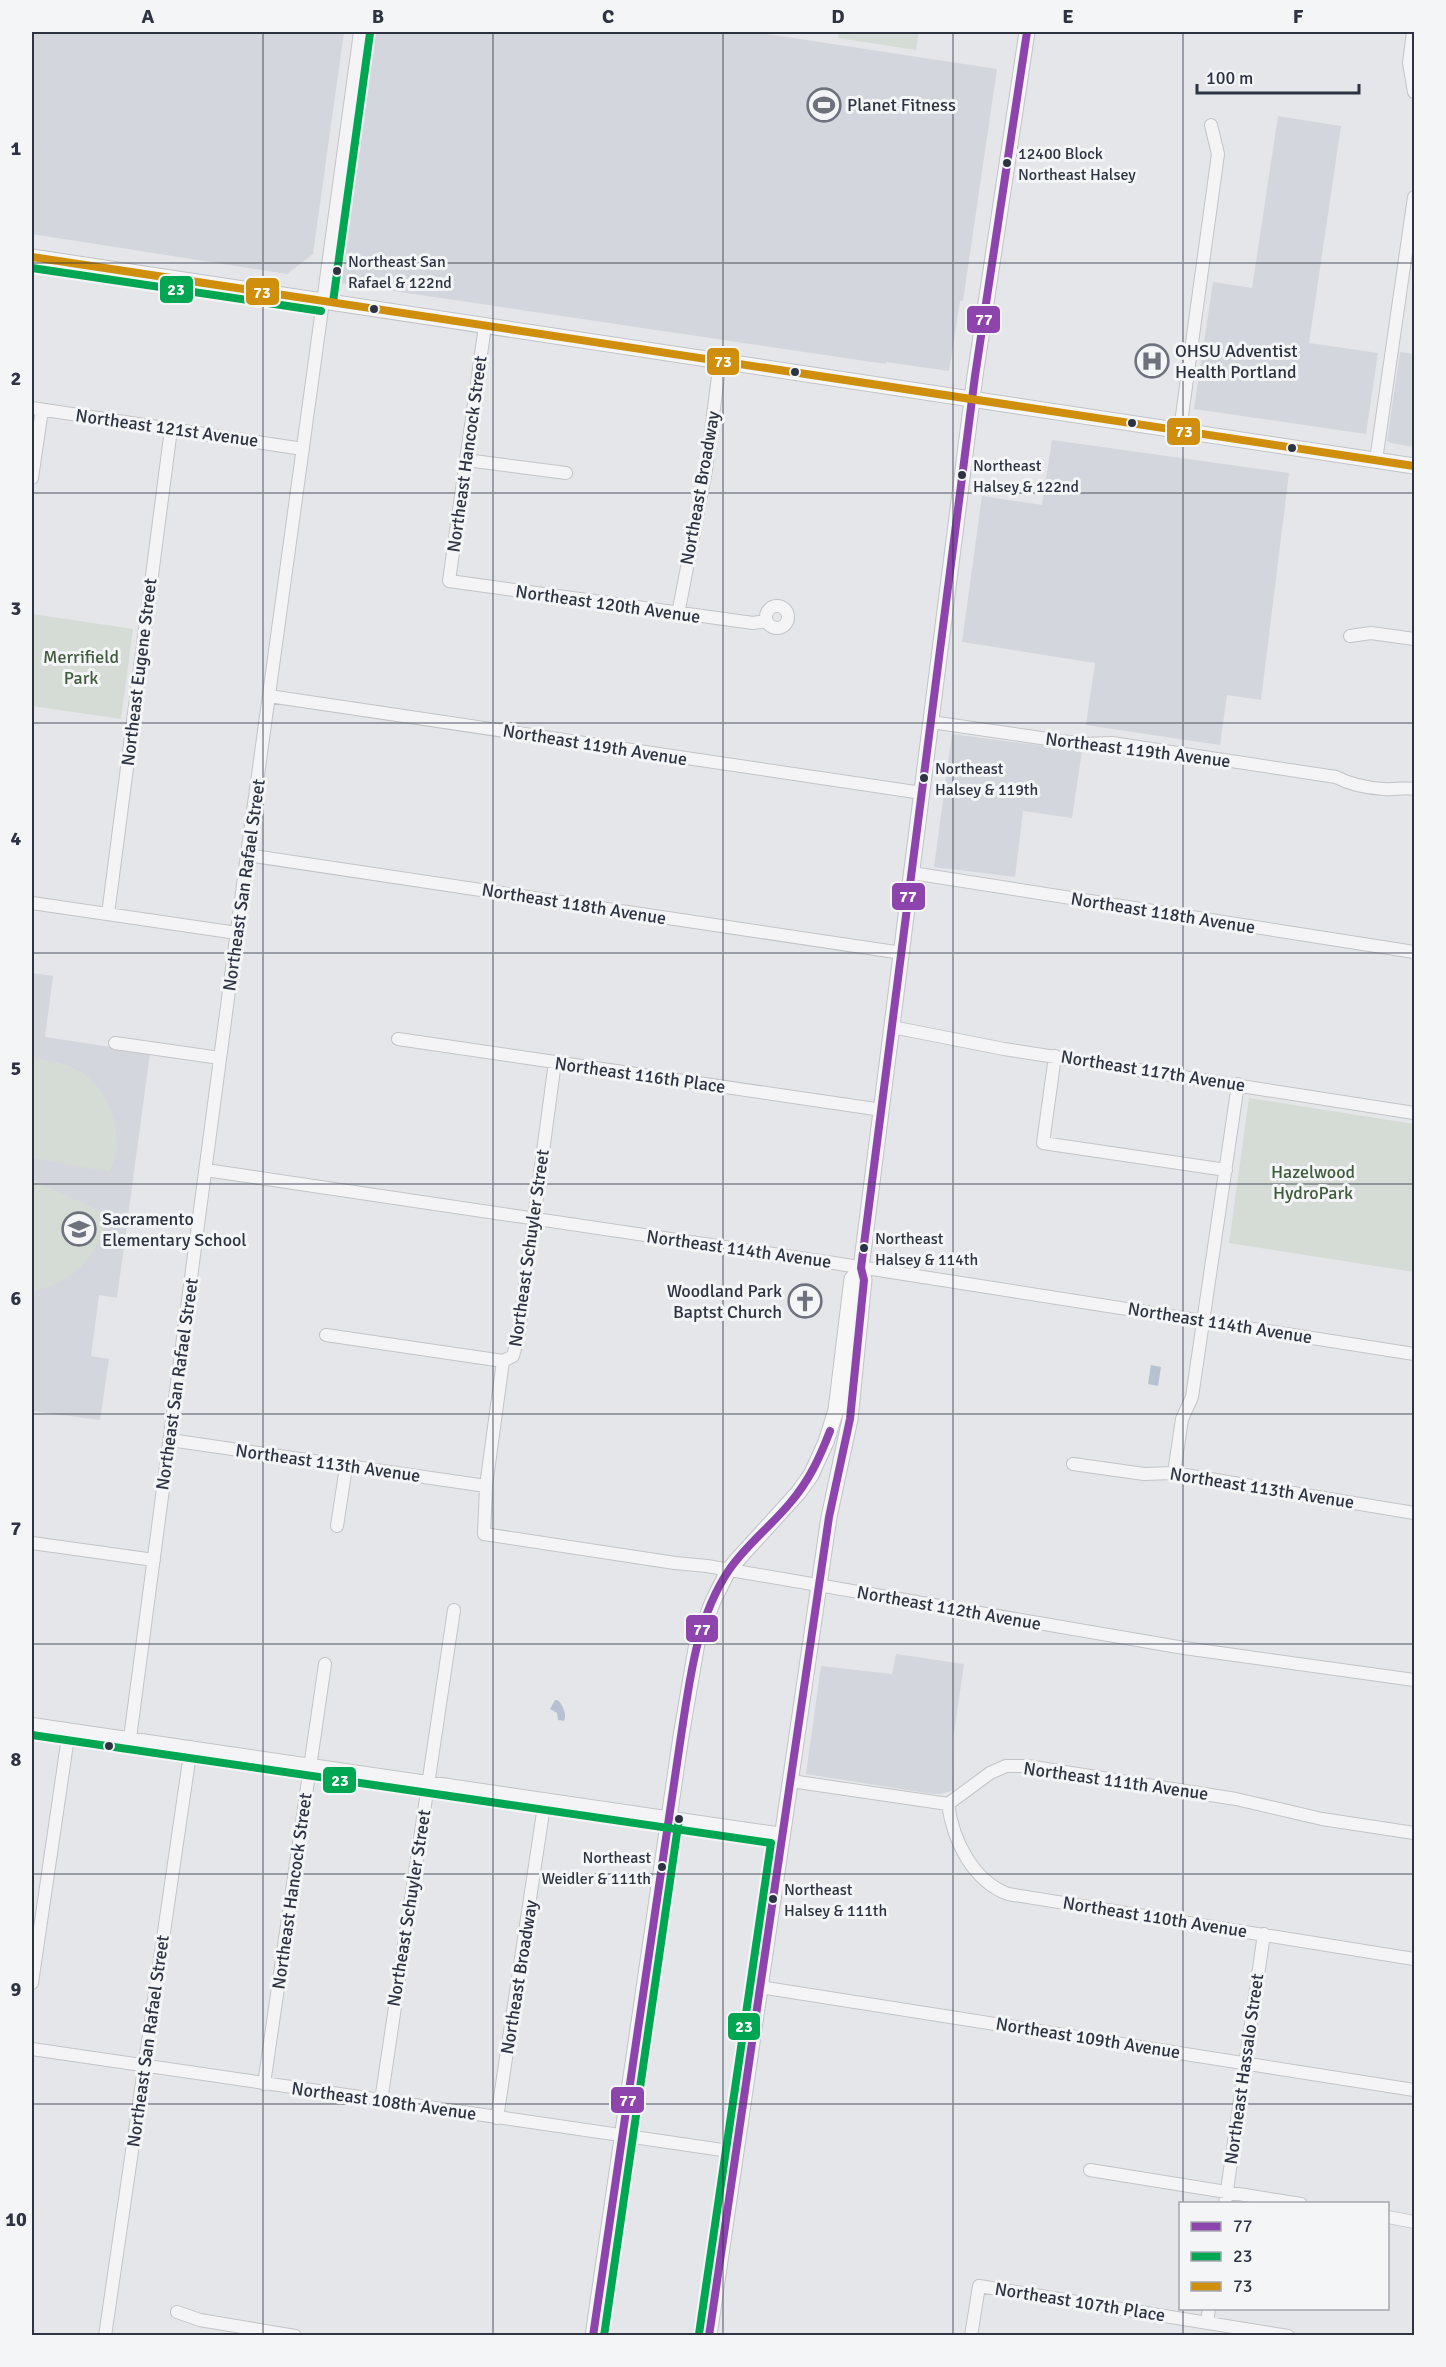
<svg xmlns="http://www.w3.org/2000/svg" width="1446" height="2367" font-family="Signika,sans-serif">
	<rect width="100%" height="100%" fill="#e4e6e9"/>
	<path fill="#d3d6dc" d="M 32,32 L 344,32 L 313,254 L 287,274 L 32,234 Z
		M 371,32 L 753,32 L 997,69 L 963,301 L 960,301 L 949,371 L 886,362 L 886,364 L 339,283 L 336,279 Z
		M 1278,116 L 1341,126 L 1309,343 L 1378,353 L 1366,434 L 1194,409 L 1213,282 L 1252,288 Z
		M 1400,352 L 1414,354 L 1414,447 L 1391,443 L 1387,441 Z
		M 1052,440 L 1289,473 L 1261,700 L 1227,695 L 1220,745 L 1086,725 L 1095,663 L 962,642 L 982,496 L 1042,505 Z
		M 952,734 L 1082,751 L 1072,818 L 1023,811 L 1015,877 L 934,867 Z
		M 32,973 L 53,976 L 45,1037 L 150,1053 L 117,1298 L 99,1295 L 91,1356 L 109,1359 L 100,1420 L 32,1411 Z
		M 896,1654 L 964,1664 L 953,1740 L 954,1790 L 941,1794 L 933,1794 L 806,1774 L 821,1666 L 892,1674 Z"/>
	<path fill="#d5dcd5" d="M 839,32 L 919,32 L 916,50 L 838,38 Z
		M 32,614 L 133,629 L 121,719 L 32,706 Z
		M 40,1059 C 48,1061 56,1061 63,1064 C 98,1073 118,1111 117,1145 C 117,1154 112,1164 110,1172 L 32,1158 L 32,1060 Z
		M 1249,1098 L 1414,1124 L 1414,1272 L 1229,1243 Z
		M 32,1180 L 109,1215 C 94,1260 78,1279 32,1292 Z"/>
	<path fill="#b6c2d0" d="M 1151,1365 L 1161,1367 L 1158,1386 L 1148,1384 Z
		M 555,1700 L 558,1700 C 563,1706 567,1714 564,1721 L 558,1720 L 557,1713 L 550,1709 Z"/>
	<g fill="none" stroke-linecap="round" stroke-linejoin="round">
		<g stroke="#c3c4c7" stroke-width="14">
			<path id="minor" d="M 1413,32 L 1409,63 L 1414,92
				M 485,326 L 449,581 L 753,623 L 767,621
				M 32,408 L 303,449
				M 1180,430 L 1218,154 L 1211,125
				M 466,460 L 566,473
				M 1376,460 L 1414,197
				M 32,478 L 42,410
				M766 617a11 11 0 1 1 22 0a11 11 0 1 1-22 0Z
				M 678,614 L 706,470 L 720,361
				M 1350,636 L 1371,633 L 1414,639
				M 269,696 L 922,793
				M 931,722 L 1082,744 L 1112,743 L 1336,777 C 1351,785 1367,788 1384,789 C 1395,790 1404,787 1414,789
				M 247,855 L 902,953
				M 912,873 L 1414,952
				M 32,903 L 237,933
				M 108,914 L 171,429
				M 892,1027 L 1004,1049 L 1414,1113
				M 398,1039 L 882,1110
				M 115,1043 L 220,1058
				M 1055,1056 L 1043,1143 L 1226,1170
				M 206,1170 L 840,1264 L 1414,1354
				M 326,1335 L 503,1361 L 513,1356 L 518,1338 L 555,1062
				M 503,1361 L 486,1486 L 484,1534 L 675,1563 L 707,1566 L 1184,1648 L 1414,1680
				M 170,1440 L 486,1486
				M 1073,1464 L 1144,1474 L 1174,1473 L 1414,1513
				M 1174,1473 L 1182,1419 L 1192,1397 L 1238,1084
				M 337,1526 L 346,1467
				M 32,1543 L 154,1560
				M 32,1724 L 783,1834
				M 130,1738 L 247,855 L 360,32
				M 791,1781 L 948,1804 L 990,1773 L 1006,1766 L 1027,1766 L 1236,1799 L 1322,1819 L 1414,1833
				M 948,1804 C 953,1841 973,1881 1008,1894 L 1414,1959
				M 32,1983 L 69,1730
				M 760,1987 L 1414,2090
				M 32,2049 L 736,2152
				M 264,2084 L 325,1664
				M 381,2101 L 454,1610
				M 497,2118 L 545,1799
				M 1090,2170 L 1301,2204
				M 1225,2204 L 1264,1934
				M 1388,2217 L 1414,2222
				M 177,2312 L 200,2320 L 295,2336
				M 1207,2323 L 1209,2308
				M 105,2336 L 191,1747
				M 971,2336 L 979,2286 L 1288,2336"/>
		</g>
		<g stroke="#c1c3c6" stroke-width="17">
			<path id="major" d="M 32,257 L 1414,466
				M 593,2336 L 681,1736 L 697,1643 L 713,1601 L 728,1571 L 738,1559 L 798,1493 L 811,1475 L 826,1442 L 836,1410 L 852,1279 L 861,1268
				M 709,2336 L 829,1517 L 850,1419 L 864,1280 L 861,1268 L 975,376 L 1027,32"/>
		</g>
		<use href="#minor" stroke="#f4f4f6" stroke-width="12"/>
		<use href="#major" stroke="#f7f7f8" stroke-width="15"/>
		<g stroke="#f3f5f7" stroke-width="12">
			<path id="bus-1" d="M 593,2336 L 681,1736 C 690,1679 696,1619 729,1570 C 746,1545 771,1526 790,1503 C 809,1481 820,1457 830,1431
				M 709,2336 L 829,1517 L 850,1419 L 864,1280 L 861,1268 L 975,376 L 1027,32"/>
		</g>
		<g stroke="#f3f5f7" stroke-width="12">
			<path id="bus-2" d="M 32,268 L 321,311
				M 333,302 L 370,33
				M 32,1735 L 771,1843 L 699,2334
				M 604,2336 L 679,1819"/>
		</g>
		<g stroke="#f3f5f7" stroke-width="12">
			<path id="bus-3" d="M 32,257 L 1414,466"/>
		</g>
		<use href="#bus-1" stroke="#8e44ad" stroke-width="8"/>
		<use href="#bus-2" stroke="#00a651" stroke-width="8"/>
		<use href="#bus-3" stroke="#cf8f0d" stroke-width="8"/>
	</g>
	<path fill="none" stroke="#2d3341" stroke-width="1.5" stroke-opacity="0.55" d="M 263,32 L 263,2336M 493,32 L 493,2336M 723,32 L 723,2336M 953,32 L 953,2336M 1183,32 L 1183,2204M 32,263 L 1414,263M 32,493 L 1414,493M 32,723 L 1414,723M 32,953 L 1414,953M 32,1184 L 1414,1184M 32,1414 L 1414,1414M 32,1644 L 1414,1644M 32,1874 L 1414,1874M 32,2104 L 1414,2104M 1183,2308 L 1183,2336"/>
	<defs>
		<g id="stadium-ring" transform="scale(1.725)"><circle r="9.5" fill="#f3f5f7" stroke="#6d727c" stroke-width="1.5"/><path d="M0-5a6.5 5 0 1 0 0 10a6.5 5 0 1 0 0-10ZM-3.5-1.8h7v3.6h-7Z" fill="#6d727c"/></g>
		<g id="hospital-ring" transform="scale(1.725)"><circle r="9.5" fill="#f3f5f7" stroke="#6d727c" stroke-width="1.5"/><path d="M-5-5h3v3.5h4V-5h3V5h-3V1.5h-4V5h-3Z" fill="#6d727c"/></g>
		<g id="school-ring" transform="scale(1.725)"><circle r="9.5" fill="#f3f5f7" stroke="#6d727c" stroke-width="1.5"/><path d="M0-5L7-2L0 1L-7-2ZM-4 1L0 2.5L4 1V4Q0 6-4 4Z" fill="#6d727c"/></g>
		<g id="church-ring" transform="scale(1.725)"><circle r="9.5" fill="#f3f5f7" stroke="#6d727c" stroke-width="1.5"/><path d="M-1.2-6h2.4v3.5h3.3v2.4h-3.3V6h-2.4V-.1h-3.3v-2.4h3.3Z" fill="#6d727c"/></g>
	</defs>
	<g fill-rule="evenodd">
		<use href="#stadium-ring" x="824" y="105"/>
		<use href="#hospital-ring" x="1152" y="361"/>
		<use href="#school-ring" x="79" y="1229"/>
		<use href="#church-ring" x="805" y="1301"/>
	</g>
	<g fill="#2d3341" stroke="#f3f5f7" stroke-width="2">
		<circle cx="1007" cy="163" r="5"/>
		<circle cx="337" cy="271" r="5"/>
		<circle cx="374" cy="309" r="5"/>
		<circle cx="795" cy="372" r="5"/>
		<circle cx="1132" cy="423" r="5"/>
		<circle cx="1292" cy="448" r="5"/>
		<circle cx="962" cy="475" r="5"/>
		<circle cx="924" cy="778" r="5"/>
		<circle cx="864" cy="1248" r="5"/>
		<circle cx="109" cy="1746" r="5"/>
		<circle cx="679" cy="1819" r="5"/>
		<circle cx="662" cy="1867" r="5"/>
		<circle cx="773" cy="1899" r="5"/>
	</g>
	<g text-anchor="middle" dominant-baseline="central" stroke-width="6" stroke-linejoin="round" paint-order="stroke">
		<g font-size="16" fill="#2d3341" stroke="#f3f5f7" text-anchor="start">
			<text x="1018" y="154">12400 Block<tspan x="1018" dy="21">Northeast Halsey</tspan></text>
			<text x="348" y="262">Northeast San<tspan x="348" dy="21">Rafael &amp; 122nd</tspan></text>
			<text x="973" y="466">Northeast<tspan x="973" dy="21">Halsey &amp; 122nd</tspan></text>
			<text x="935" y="769">Northeast<tspan x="935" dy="21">Halsey &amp; 119th</tspan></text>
			<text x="875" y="1239">Northeast<tspan x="875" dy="21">Halsey &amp; 114th</tspan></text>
			<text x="651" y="1858" text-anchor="end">Northeast<tspan x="651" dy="21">Weidler &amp; 111th</tspan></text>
			<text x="784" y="1890">Northeast<tspan x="784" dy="21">Halsey &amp; 111th</tspan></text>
		</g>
		<g font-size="18" fill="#2d3341" stroke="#f3f5f7" text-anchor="start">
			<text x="847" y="105">Planet Fitness</text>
			<text x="1175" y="351">OHSU Adventist<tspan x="1175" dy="21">Health Portland</tspan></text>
			<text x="102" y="1219">Sacramento<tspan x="102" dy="21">Elementary School</tspan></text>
			<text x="782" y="1291" text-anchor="end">Woodland Park<tspan x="782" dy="21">Baptst Church</tspan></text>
		</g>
		<g font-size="18" fill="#2d3341" stroke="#f3f5f7">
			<text transform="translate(167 428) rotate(8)">Northeast 121st Avenue</text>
			<text transform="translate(467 454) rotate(-82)">Northeast Hancock Street</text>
			<text transform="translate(700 488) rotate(-80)">Northeast Broadway</text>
			<text transform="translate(608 604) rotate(8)">Northeast 120th Avenue</text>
			<text transform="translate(139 672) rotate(-83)">Northeast Eugene Street</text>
			<text transform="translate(595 745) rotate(9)">Northeast 119th Avenue</text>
			<text transform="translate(1138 750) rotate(7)">Northeast 119th Avenue</text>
			<text transform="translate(244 885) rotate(-82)">Northeast San Rafael Street</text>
			<text transform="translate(574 904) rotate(9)">Northeast 118th Avenue</text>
			<text transform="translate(1163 913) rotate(9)">Northeast 118th Avenue</text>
			<text transform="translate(1153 1071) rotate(9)">Northeast 117th Avenue</text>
			<text transform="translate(640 1075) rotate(8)">Northeast 116th Place</text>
			<text transform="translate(529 1248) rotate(-82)">Northeast Schuyler Street</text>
			<text transform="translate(739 1249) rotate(8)">Northeast 114th Avenue</text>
			<text transform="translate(1220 1323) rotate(9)">Northeast 114th Avenue</text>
			<text transform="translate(177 1384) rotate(-82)">Northeast San Rafael Street</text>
			<text transform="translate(328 1463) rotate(8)">Northeast 113th Avenue</text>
			<text transform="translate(1262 1488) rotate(9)">Northeast 113th Avenue</text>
			<text transform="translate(949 1608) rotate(10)">Northeast 112th Avenue</text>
			<text transform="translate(1116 1781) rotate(8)">Northeast 111th Avenue</text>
			<text transform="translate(292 1891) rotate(-82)">Northeast Hancock Street</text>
			<text transform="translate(409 1908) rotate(-81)">Northeast Schuyler Street</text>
			<text transform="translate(1155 1917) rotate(9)">Northeast 110th Avenue</text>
			<text transform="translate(519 1977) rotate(-81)">Northeast Broadway</text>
			<text transform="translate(1088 2038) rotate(9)">Northeast 109th Avenue</text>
			<text transform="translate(148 2041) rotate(-82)">Northeast San Rafael Street</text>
			<text transform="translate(1244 2069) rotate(-82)">Northeast Hassalo Street</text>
			<text transform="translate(384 2101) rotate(8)">Northeast 108th Avenue</text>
			<text transform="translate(1080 2302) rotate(9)">Northeast 107th Place</text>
		</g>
		<g font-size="18" fill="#405b3b" stroke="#f3f5f7">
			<text x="81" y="657">Merrifield<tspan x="81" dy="21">Park</tspan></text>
			<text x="1313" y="1172">Hazelwood<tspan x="1313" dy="21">HydroPark</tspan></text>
		</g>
	</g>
	<g stroke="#f3f5f7" stroke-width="2">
		<rect x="159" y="275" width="35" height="29" rx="6" fill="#00a651"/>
		<rect x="245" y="277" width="35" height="29" rx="6" fill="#cf8f0d"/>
		<rect x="966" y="305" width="35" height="29" rx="6" fill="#8e44ad"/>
		<rect x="706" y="347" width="34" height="29" rx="6" fill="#cf8f0d"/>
		<rect x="1166" y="417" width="35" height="29" rx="6" fill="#cf8f0d"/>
		<rect x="891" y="882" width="35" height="29" rx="6" fill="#8e44ad"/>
		<rect x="685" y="1614" width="34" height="29" rx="6" fill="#8e44ad"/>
		<rect x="322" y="1766" width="35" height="28" rx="6" fill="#00a651"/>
		<rect x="727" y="2012" width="34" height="29" rx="6" fill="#00a651"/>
		<rect x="610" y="2086" width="35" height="28" rx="6" fill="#8e44ad"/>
	</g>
	<g font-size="16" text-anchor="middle" font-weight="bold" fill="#fff">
		<text x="176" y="295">23</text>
		<text x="262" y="298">73</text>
		<text x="984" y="325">77</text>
		<text x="723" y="367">73</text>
		<text x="1184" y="437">73</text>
		<text x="908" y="902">77</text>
		<text x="702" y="1635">77</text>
		<text x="340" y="1786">23</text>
		<text x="744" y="2032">23</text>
		<text x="628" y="2106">77</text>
	</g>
	<rect width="1446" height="2367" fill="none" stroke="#f3f5f7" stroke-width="66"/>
	<rect x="1179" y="2202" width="210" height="108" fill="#f3f5f7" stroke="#a4a7ae" stroke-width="1.5"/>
	<rect x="1191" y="2222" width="30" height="9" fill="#8e44ad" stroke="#a4a7ae" stroke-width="1.5"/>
	<text x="1233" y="2232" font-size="18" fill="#2d3341">77</text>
	<rect x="1191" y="2252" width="30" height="9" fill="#00a651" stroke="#a4a7ae" stroke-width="1.5"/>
	<text x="1233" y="2262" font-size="18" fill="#2d3341">23</text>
	<rect x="1191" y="2282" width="30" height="9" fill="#cf8f0d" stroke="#a4a7ae" stroke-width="1.5"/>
	<text x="1233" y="2292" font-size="18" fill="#2d3341">73</text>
	<path d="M1197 84v9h162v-9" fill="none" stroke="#2d3341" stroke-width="3"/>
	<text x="1206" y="84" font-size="18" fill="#2d3341" stroke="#f3f5f7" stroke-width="4.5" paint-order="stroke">100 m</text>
	<rect x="33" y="33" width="1380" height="2301" fill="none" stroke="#2d3341" stroke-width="2"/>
	<g font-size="20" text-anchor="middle" font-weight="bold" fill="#2d3341">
		<text x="148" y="23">A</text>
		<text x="378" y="23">B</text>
		<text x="608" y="23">C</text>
		<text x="838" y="23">D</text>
		<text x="1068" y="23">E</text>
		<text x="1298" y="23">F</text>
		<text x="16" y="155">1</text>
		<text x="16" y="385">2</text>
		<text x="16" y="615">3</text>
		<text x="16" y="845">4</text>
		<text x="16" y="1075">5</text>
		<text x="16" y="1305">6</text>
		<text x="16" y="1535">7</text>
		<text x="16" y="1766">8</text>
		<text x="16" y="1996">9</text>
		<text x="16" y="2226">10</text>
	</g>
</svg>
